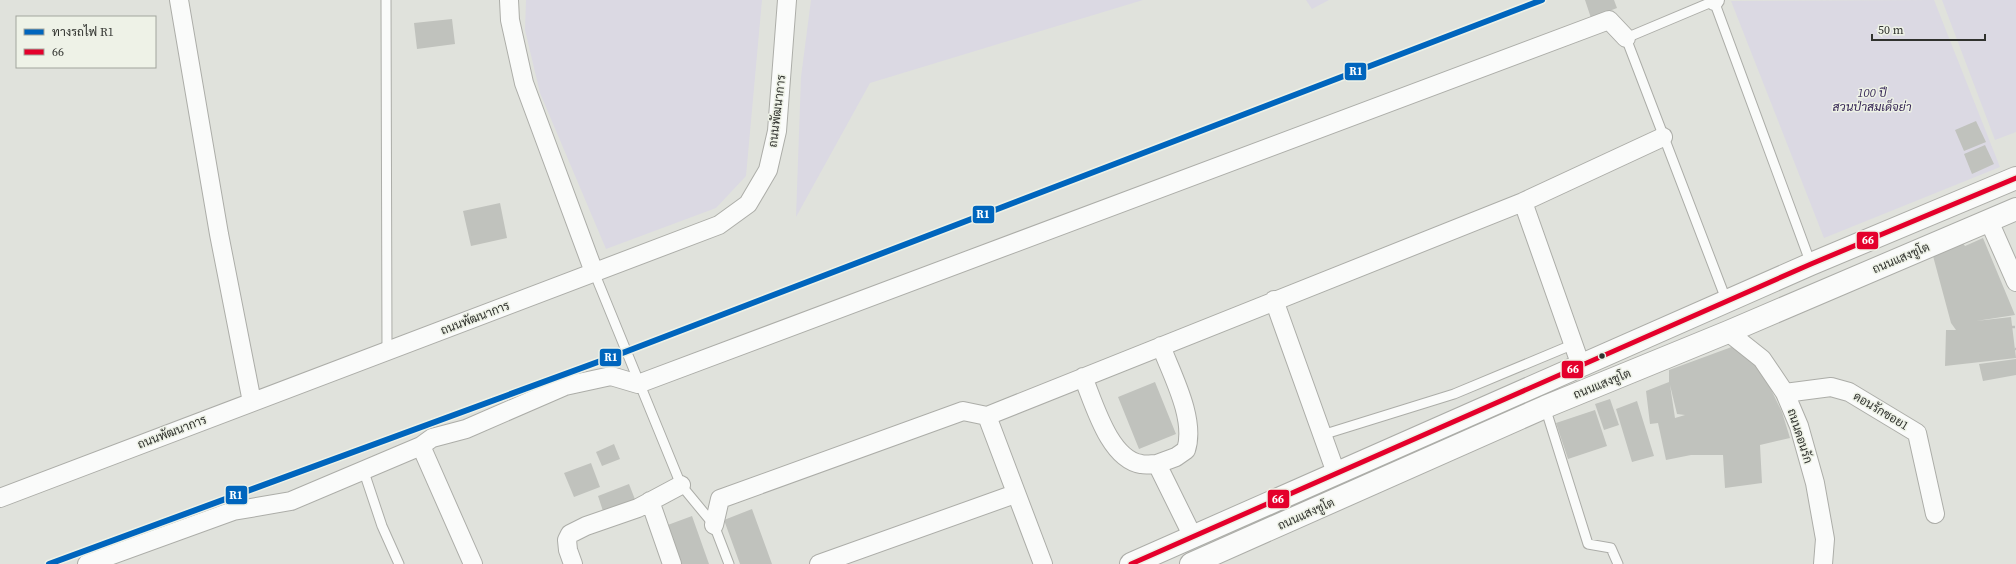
<svg xmlns="http://www.w3.org/2000/svg" width="2016" height="564" font-family="'Source Serif 4',Sarabun,serif">
	<rect width="100%" height="100%" fill="#e0e2dc"/>
	<path fill="#dbd9e3" d="M 526,0 L 762,0 L 746,176 L 716,208 L 606,249 L 540,93 L 525,30 Z
		M 811,0 L 1143,0 L 870,83 L 796,217 L 801,77 Z
		M 1306,0 L 1329,0 L 1312,9 Z
		M 1934,0 L 2000,167 L 1824,238 L 1731,1 Z
		M 1942,0 L 2016,0 L 2016,132 L 1995,140 Z"/>
	<path fill="#c0c2bd" fill-rule="evenodd" d="M 1585,0 L 1614,0 L 1617,8 L 1591,18 Z
		M 452,19 L 455,44 L 417,49 L 414,23 Z
		M 1976,121 L 1986,142 L 1964,151 L 1955,130 Z
		M 1985,145 L 1994,164 L 1972,174 L 1964,154 Z
		M 500,203 L 507,238 L 471,246 L 463,211 Z
		M 1983,238 L 2015,315 L 1976,321 L 2011,317 L 2016,358 L 1945,366 L 1946,330 L 1956,330 L 1951,323 L 1933,256 L 1960,239 L 1965,246 Z
		M 1737,345 L 1764,375 L 1782,412 L 1790,438 L 1760,445 L 1762,483 L 1725,488 L 1723,455 L 1691,455 L 1666,460 L 1658,423 L 1650,424 L 1646,391 L 1669,382 L 1669,370 ZM 1670,385 L 1677,414 L 1685,415 L 1675,418 Z
		M 2016,359 L 2016,375 L 1983,381 L 1979,364 Z
		M 1155,382 L 1176,434 L 1139,449 L 1118,397 Z
		M 1610,399 L 1619,425 L 1604,430 L 1595,404 Z
		M 1637,401 L 1654,456 L 1632,462 L 1616,409 Z
		M 1595,410 L 1607,446 L 1568,459 L 1556,423 Z
		M 614,444 L 620,459 L 602,466 L 596,452 Z
		M 591,463 L 600,487 L 574,497 L 564,473 Z
		M 629,484 L 636,502 L 604,514 L 598,496 Z
		M 752,509 L 772,564 L 740,564 L 724,520 Z
		M 692,516 L 709,564 L 679,564 L 665,526 Z"/>
	<g fill="none" stroke-linecap="round" stroke-linejoin="round">
		<g stroke="#acada8" stroke-width="11">
			<path id="lane" d="M 386,0 L 387,351
				M 594,272 L 681,485 L 714,525 L 729,564
				M 1727,302 L 1626,38 L 1714,1 L 1811,264
				M 1545,407 L 1588,544 L 1611,548 L 1618,564
				M 1322,435 L 1454,394 L 1574,344
				M 363,469 L 382,526 L 399,564"/>
		</g>
		<g stroke="#acada8" stroke-width="20">
			<path id="street" d="M 179,0 L 219,234 L 252,402
				M 509,0 L 510,20 L 524,83 L 594,272
				M 1714,1 L 1715,0
				M 1523,202 L 1581,366
				M 1989,221 L 2016,282
				M 1274,300 L 1336,473
				M 1728,332 L 1762,359 L 1785,393 L 1799,426 L 1815,483 L 1825,539 L 1823,564
				M 1083,377 C 1094,403 1109,459 1141,464 C 1146,465 1152,464 1157,464 L 1193,537
				M 1785,393 L 1831,387 L 1849,392 L 1917,433 L 1935,514
				M 987,416 L 1043,564
				M 421,446 L 473,564
				M 1157,464 L 1176,457 L 1186,450 C 1196,419 1172,375 1161,346
				M 0,498 L 719,225 L 748,204 L 768,170 L 777,131 L 787,0
				M 650,501 L 672,564
				M 714,525 L 720,499 L 963,411 L 987,416 L 1523,202 L 1663,137
				M 87,564 L 233,511 L 291,501 L 421,446 L 432,438 L 466,429 L 565,386 L 611,376 L 638,384 L 1609,20 L 1626,38
				M 573,564 L 568,550 L 567,540 L 570,534 L 586,526 L 638,508 L 681,485
				M 819,564 L 1015,494"/>
		</g>
		<g stroke="#acada8" stroke-width="24">
			<path id="secondary" d="M 1131,564 L 1811,264 L 2016,178
				M 1191,564 L 1545,407 L 1728,332 L 2016,209"/>
		</g>
		<path stroke="#c0c1be" stroke-width="2.5" stroke-dasharray="3 3" stroke-linecap="butt" d="M 2012,327 L 2016,327
			M 2015,349 L 2016,349"/>
		<use href="#lane" stroke="#fafbfa" stroke-width="9"/>
		<use href="#street" stroke="#fafbfa" stroke-width="18"/>
		<use href="#secondary" stroke="#fafbfa" stroke-width="22"/>
		<g stroke="#eef2e7" stroke-width="8">
			<path id="bus-1" d="M 1131,564 L 1811,264 L 2016,178"/>
		</g>
		<use href="#bus-1" stroke="#e4002b" stroke-width="5"/>
		<g stroke="#eef2e7" stroke-width="9">
			<path id="rail-1" d="M 49,564 L 625,352 L 1542,0"/>
		</g>
		<use href="#rail-1" stroke="#0065bd" stroke-width="6"/>
	</g>
	<circle fill="#30322e" stroke="#eef2e7" stroke-width="1.5" cx="1602" cy="356" r="3.5"/>
	<g text-anchor="middle" dominant-baseline="central" stroke-width="3" stroke-linejoin="round" paint-order="stroke">
		<g font-size="12" font-style="italic" fill="#362655" stroke="#eef2e7">
			<text x="1872" y="93">100 ปี<tspan x="1872" dy="14">สวนป่าสมเด็จย่า</tspan></text>
		</g>
		<g font-size="12" fill="#30322e" stroke="#eef2e7">
			<text transform="translate(777 111) rotate(-83)">ถนนพัฒนาการ</text>
			<text transform="translate(1901 258) rotate(-23)">ถนนแสงชูโต</text>
			<text transform="translate(475 318) rotate(-21)">ถนนพัฒนาการ</text>
			<text transform="translate(1602 384) rotate(-22)">ถนนแสงชูโต</text>
			<text transform="translate(1881 411) rotate(31)">ดอนรักซอย1</text>
			<text transform="translate(172 432) rotate(-21)">ถนนพัฒนาการ</text>
			<text transform="translate(1800 436) rotate(72)">ถนนดอนรัก</text>
			<text transform="translate(1306 514) rotate(-24)">ถนนแสงชูโต</text>
		</g>
	</g>
	<g stroke="#eef2e7" stroke-width="1.5">
		<rect x="1344" y="62" width="23" height="19" rx="4" fill="#0065bd"/>
		<rect x="972" y="205" width="23" height="19" rx="4" fill="#0065bd"/>
		<rect x="1856" y="231" width="23" height="19" rx="4" fill="#e4002b"/>
		<rect x="599" y="348" width="23" height="19" rx="4" fill="#0065bd"/>
		<rect x="1561" y="360" width="23" height="19" rx="4" fill="#e4002b"/>
		<rect x="225" y="485" width="23" height="20" rx="4" fill="#0065bd"/>
		<rect x="1267" y="489" width="23" height="20" rx="4" fill="#e4002b"/>
	</g>
	<g font-size="11" text-anchor="middle" font-weight="bold" fill="#fff">
		<text x="1356" y="75">R1</text>
		<text x="983" y="218">R1</text>
		<text x="1868" y="244">66</text>
		<text x="611" y="361">R1</text>
		<text x="1573" y="373">66</text>
		<text x="236" y="499">R1</text>
		<text x="1278" y="503">66</text>
	</g>
	<rect x="16" y="16" width="140" height="52" fill="#eef2e7" stroke="#a2a59d"/>
	<rect x="24" y="29" width="20" height="6" fill="#0065bd" stroke="#a2a59d"/>
	<text x="52" y="36" font-size="12" fill="#30322e">ทางรถไฟ R1</text>
	<rect x="24" y="49" width="20" height="6" fill="#e4002b" stroke="#a2a59d"/>
	<text x="52" y="56" font-size="12" fill="#30322e">66</text>
	<path d="M1872 34v6h113v-6" fill="none" stroke="#30322e" stroke-width="2"/>
	<text x="1878" y="34" font-size="12" fill="#30322e" stroke="#eef2e7" stroke-width="3" paint-order="stroke">50 m</text>
</svg>
